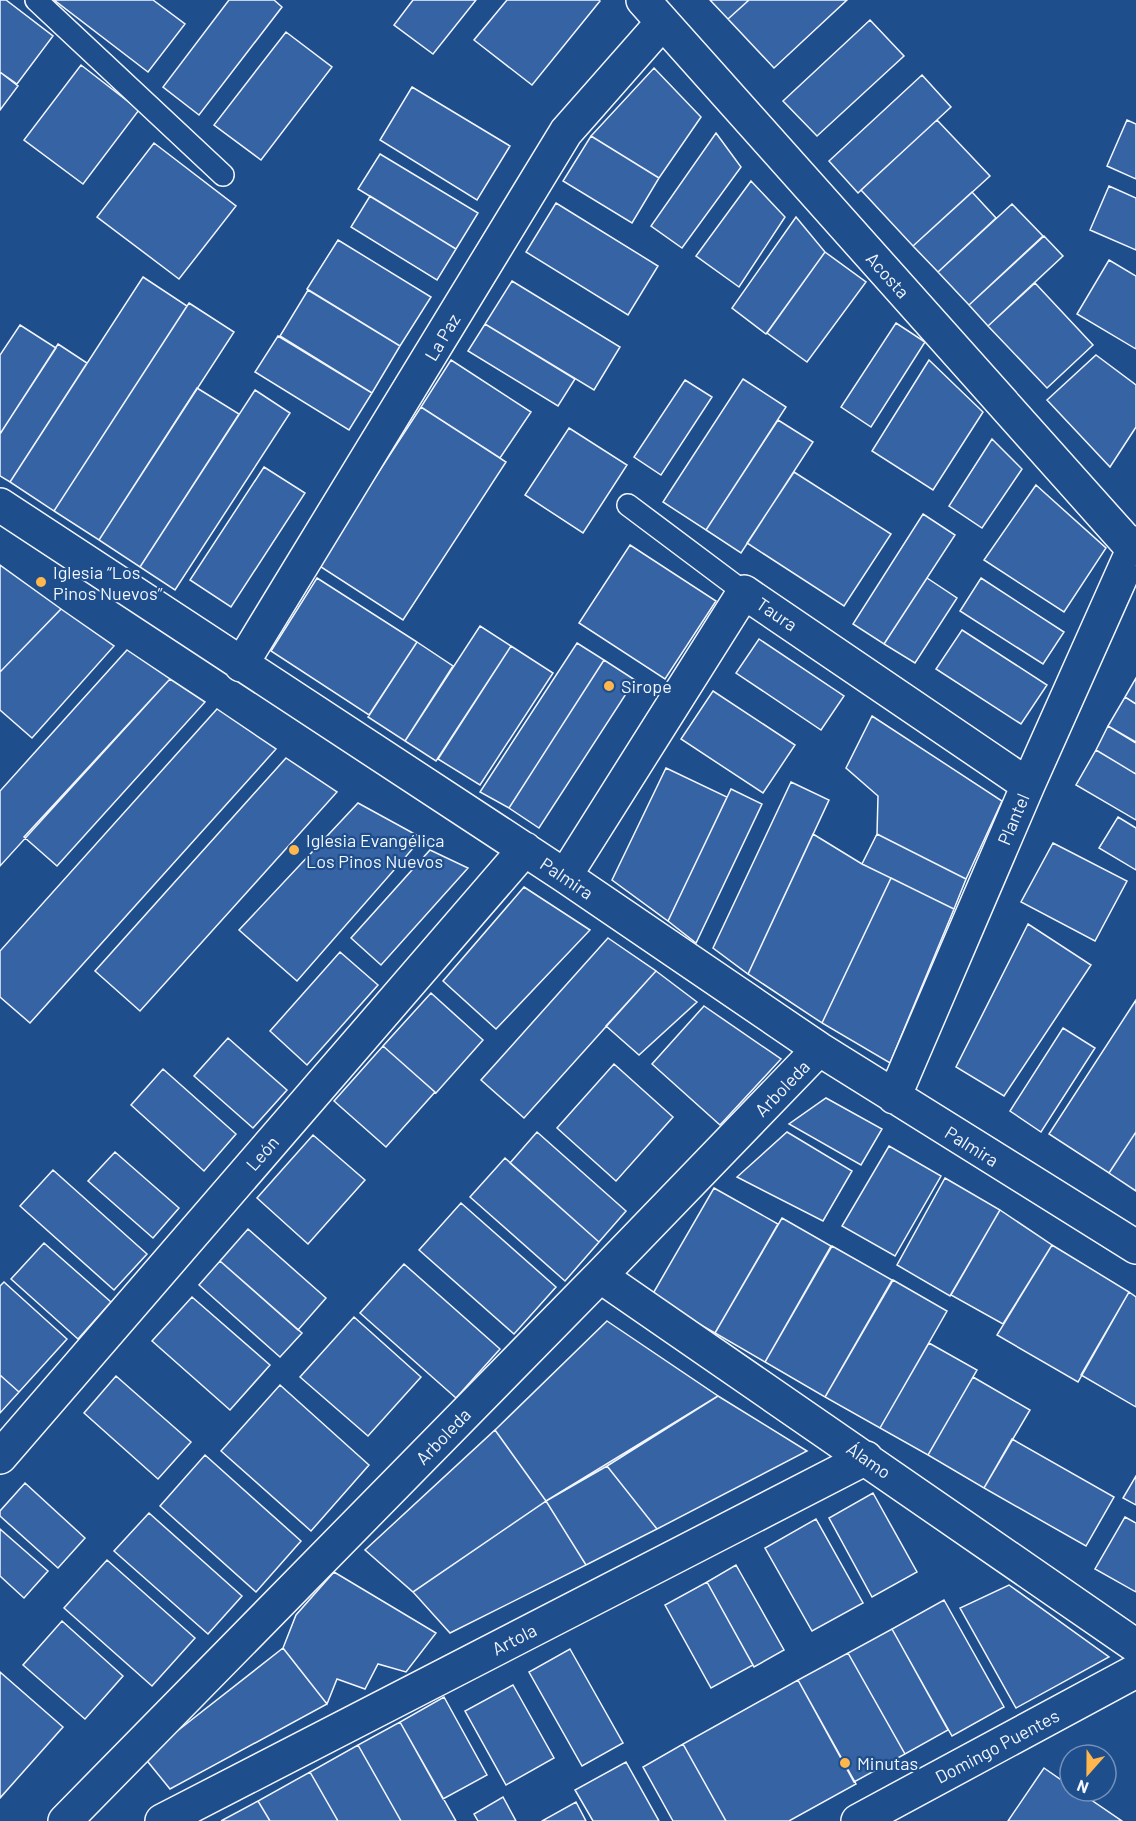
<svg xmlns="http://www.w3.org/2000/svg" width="1136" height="1821" font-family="Barlow,sans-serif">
	<rect width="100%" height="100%" fill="#1f4e8c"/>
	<path fill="#3563a3" stroke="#f2f6ff" stroke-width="1.5" d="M 0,0 L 6,0 L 53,36 L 17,84 L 0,72 Z
		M 54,0 L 153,0 L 185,24 L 148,72 Z
		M 229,0 L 274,0 L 282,7 L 199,115 L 163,87 Z
		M 413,0 L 476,0 L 433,54 L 394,25 Z
		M 507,0 L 599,0 L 600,1 L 532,85 L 474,40 Z
		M 710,0 L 749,0 L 728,19 Z
		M 749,0 L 847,0 L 774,68 L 728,19 Z
		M 870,20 L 904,56 L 817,136 L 783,101 Z
		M 286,32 L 332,67 L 261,160 L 214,125 Z
		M 81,65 L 139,110 L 83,184 L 24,140 Z
		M 654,68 L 701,117 L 659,178 L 591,136 Z
		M 0,72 L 18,86 L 0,110 Z
		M 922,75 L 951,107 L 858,193 L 829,161 Z
		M 412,87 L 510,146 L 477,200 L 380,140 Z
		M 937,120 L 990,176 L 913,246 L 861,190 Z
		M 1127,120 L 1136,124 L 1136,179 L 1107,166 Z
		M 716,133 L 741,167 L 682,248 L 651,226 Z
		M 591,136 L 659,178 L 632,223 L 563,181 Z
		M 154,143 L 236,206 L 179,279 L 97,217 Z
		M 380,154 L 478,213 L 456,249 L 358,189 Z
		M 751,181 L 785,217 L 739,287 L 696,256 Z
		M 1109,186 L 1136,198 L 1136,250 L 1090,230 Z
		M 972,192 L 996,218 L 938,272 L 913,246 Z
		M 370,196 L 456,249 L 437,280 L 351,227 Z
		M 556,203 L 658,266 L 628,315 L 526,252 Z
		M 1012,204 L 1043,236 L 969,305 L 938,272 Z
		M 796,217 L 825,252 L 766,334 L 732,308 Z
		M 1044,236 L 1063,256 L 988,326 L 969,305 Z
		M 338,240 L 431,297 L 400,346 L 307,289 Z
		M 825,252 L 866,282 L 807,362 L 767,333 Z
		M 1109,260 L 1136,276 L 1136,349 L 1077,314 Z
		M 143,277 L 187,306 L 54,511 L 10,482 Z
		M 512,281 L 620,347 L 594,390 L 485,324 Z
		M 1035,283 L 1093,345 L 1047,388 L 988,326 Z
		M 308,290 L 400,346 L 372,393 L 280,336 Z
		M 189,303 L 234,332 L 99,540 L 54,511 Z
		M 896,323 L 925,342 L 871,427 L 841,407 Z
		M 485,324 L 575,379 L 558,406 L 468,351 Z
		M 20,325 L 56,348 L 0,434 L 0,355 Z
		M 278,336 L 372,393 L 349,430 L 255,372 Z
		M 58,344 L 87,363 L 10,482 L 0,476 L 0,434 Z
		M 1096,355 L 1136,385 L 1136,427 L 1110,467 L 1047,400 Z
		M 451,360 L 531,412 L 500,458 L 421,407 Z
		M 929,360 L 983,412 L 933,490 L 872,451 Z
		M 743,379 L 786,407 L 706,530 L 663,502 Z
		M 685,380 L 712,397 L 661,475 L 634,457 Z
		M 197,388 L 239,414 L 140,567 L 99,540 Z
		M 255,390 L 290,413 L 175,590 L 140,567 Z
		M 421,407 L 506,462 L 403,620 L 318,565 Z
		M 778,420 L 813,442 L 741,553 L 706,530 Z
		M 569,428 L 627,465 L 583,533 L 525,495 Z
		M 992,439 L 1022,469 L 982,528 L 949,506 Z
		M 264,467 L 305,493 L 231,607 L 190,580 Z
		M 794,472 L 891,534 L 844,606 L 747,543 Z
		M 1036,485 L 1106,548 L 1064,612 L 984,560 Z
		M 923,514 L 955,535 L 884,644 L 853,624 Z
		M 630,545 L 716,601 L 665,679 L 579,623 Z
		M 0,565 L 61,609 L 0,672 Z
		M 317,578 L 417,642 L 369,715 L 271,651 Z
		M 927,578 L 957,598 L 915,663 L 884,644 Z
		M 981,578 L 1064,632 L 1043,664 L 960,611 Z
		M 61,609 L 114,646 L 32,738 L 0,710 L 0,672 Z
		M 480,626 L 511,646 L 436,761 L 405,741 Z
		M 962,630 L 1047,685 L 1021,724 L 936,669 Z
		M 759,639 L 844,696 L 821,730 L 736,673 Z
		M 417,642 L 453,666 L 405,741 L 368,717 Z
		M 577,643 L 604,660 L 509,808 L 480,792 Z
		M 511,646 L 553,673 L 480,785 L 438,759 Z
		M 127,650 L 170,679 L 0,866 L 0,791 Z
		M 604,660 L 635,680 L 539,828 L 509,808 Z
		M 1136,678 L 1136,704 L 1125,697 Z
		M 170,679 L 205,702 L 57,866 L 24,837 Z
		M 713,691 L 795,745 L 763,793 L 681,739 Z
		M 1125,697 L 1136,704 L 1136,742 L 1108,726 Z
		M 217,709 L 276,749 L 30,1023 L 0,997 L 0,951 Z
		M 872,716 L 1002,801 L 966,879 L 877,834 L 878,796 L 846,768 Z
		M 1108,726 L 1136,743 L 1136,774 L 1096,750 Z
		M 1096,750 L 1136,774 L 1136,820 L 1076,785 Z
		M 286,758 L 337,792 L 140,1011 L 95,971 Z
		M 666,768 L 727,797 L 668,921 L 612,880 Z
		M 791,782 L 829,800 L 748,974 L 713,948 Z
		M 731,789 L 762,804 L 696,943 L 668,921 Z
		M 358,803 L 422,838 L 297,981 L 239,930 Z
		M 1118,817 L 1136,828 L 1136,870 L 1099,848 Z
		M 813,834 L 862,864 L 891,878 L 822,1023 L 748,974 Z
		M 877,834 L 966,879 L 954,909 L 862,864 Z
		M 1053,843 L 1127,881 L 1095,941 L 1021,902 Z
		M 430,850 L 468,868 L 381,965 L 351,938 Z
		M 891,878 L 954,909 L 890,1063 L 822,1023 Z
		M 524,887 L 590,930 L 496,1029 L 443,981 Z
		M 1028,924 L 1091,965 L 1004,1096 L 956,1067 Z
		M 608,938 L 656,971 L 524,1118 L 481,1080 Z
		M 340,952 L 378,985 L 307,1065 L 270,1031 Z
		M 656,971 L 697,1002 L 639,1055 L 606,1026 Z
		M 431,993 L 483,1040 L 436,1093 L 383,1046 Z
		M 1136,1000 L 1136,1132 L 1109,1173 L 1049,1134 Z
		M 704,1006 L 781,1059 L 720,1125 L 652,1064 Z
		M 1063,1028 L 1095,1048 L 1041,1132 L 1010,1111 Z
		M 228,1038 L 287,1090 L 253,1128 L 194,1076 Z
		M 383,1046 L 435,1092 L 386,1147 L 334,1101 Z
		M 614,1064 L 673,1117 L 616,1181 L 557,1128 Z
		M 163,1069 L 236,1134 L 204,1171 L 131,1105 Z
		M 826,1098 L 882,1129 L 861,1165 L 789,1124 Z
		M 537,1132 L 626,1211 L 599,1242 L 510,1163 Z
		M 787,1132 L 852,1171 L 823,1221 L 737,1177 Z
		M 1136,1132 L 1136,1191 L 1109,1173 Z
		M 313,1135 L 365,1180 L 308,1244 L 257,1198 Z
		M 889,1146 L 941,1176 L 895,1256 L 842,1226 Z
		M 115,1152 L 179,1208 L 153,1238 L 88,1181 Z
		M 505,1158 L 599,1242 L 565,1281 L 470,1197 Z
		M 53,1170 L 147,1254 L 114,1290 L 20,1206 Z
		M 945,1178 L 1000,1210 L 950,1296 L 897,1265 Z
		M 714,1188 L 778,1224 L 715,1333 L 651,1297 Z
		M 461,1203 L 556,1287 L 514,1334 L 419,1250 Z
		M 1000,1210 L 1052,1245 L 1003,1324 L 951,1295 Z
		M 782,1218 L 831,1246 L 765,1362 L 715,1333 Z
		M 248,1229 L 326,1298 L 298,1330 L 220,1261 Z
		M 44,1243 L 111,1302 L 78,1339 L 11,1279 Z
		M 1052,1245 L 1129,1292 L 1078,1382 L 997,1335 Z
		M 832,1246 L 892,1280 L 825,1397 L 765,1362 Z
		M 220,1261 L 302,1333 L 280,1357 L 199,1285 Z
		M 404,1264 L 500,1349 L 456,1398 L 360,1313 Z
		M 893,1280 L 947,1311 L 880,1428 L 825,1397 Z
		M 4,1282 L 67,1339 L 19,1392 L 0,1375 L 0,1286 Z
		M 1129,1292 L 1136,1297 L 1136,1407 L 1081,1375 Z
		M 192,1297 L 270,1365 L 230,1410 L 152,1341 Z
		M 354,1317 L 421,1377 L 368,1436 L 300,1377 Z
		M 607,1321 L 718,1396 L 546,1501 L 495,1430 Z
		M 929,1343 L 977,1370 L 928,1455 L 880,1428 Z
		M 0,1375 L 19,1392 L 0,1413 Z
		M 116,1376 L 191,1442 L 158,1479 L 84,1413 Z
		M 973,1377 L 1030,1410 L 984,1488 L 928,1455 Z
		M 280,1385 L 369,1465 L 311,1531 L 221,1451 Z
		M 718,1396 L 807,1451 L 657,1529 L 607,1466 Z
		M 495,1430 L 546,1501 L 413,1592 L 365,1550 Z
		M 1012,1439 L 1114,1497 L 1086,1546 L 984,1488 Z
		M 205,1455 L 301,1541 L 256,1592 L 160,1506 Z
		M 607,1466 L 657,1529 L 586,1565 L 546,1501 Z
		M 1136,1476 L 1136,1505 L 1123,1498 Z
		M 25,1483 L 85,1538 L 58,1568 L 0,1516 L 0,1511 Z
		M 873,1493 L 917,1572 L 872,1597 L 829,1518 Z
		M 546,1501 L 586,1565 L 450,1633 L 413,1592 Z
		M 149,1513 L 242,1596 L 208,1634 L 114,1551 Z
		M 1125,1517 L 1136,1523 L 1136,1592 L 1095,1569 Z
		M 816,1519 L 863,1603 L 812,1631 L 765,1548 Z
		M 0,1529 L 48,1571 L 24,1598 L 0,1576 Z
		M 107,1560 L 195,1638 L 152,1686 L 64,1608 Z
		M 736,1565 L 784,1650 L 754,1667 L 707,1582 Z
		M 334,1572 L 436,1633 L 406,1672 L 378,1664 L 365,1689 L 337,1679 L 327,1704 L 283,1648 L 296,1615 Z
		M 707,1582 L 753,1665 L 711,1688 L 665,1605 Z
		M 1009,1585 L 1109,1657 L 1016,1708 L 960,1608 Z
		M 944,1600 L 1004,1707 L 952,1736 L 892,1629 Z
		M 62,1621 L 123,1676 L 85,1719 L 23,1665 Z
		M 892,1629 L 948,1730 L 905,1754 L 848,1653 Z
		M 283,1648 L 327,1704 L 170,1789 L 144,1757 Z
		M 570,1649 L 623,1743 L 582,1766 L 529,1672 Z
		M 848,1653 L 905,1754 L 854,1782 L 798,1680 Z
		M 0,1672 L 63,1727 L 0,1798 Z
		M 798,1680 L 856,1784 L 789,1821 L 726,1821 L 683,1744 Z
		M 513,1685 L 554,1758 L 506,1785 L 465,1711 Z
		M 444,1697 L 487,1775 L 443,1799 L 400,1722 Z
		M 400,1722 L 456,1821 L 401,1821 L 358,1745 Z
		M 683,1744 L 726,1821 L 673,1821 L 643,1767 Z
		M 358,1745 L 401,1821 L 338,1821 L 310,1772 Z
		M 626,1762 L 659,1821 L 593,1821 L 575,1790 Z
		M 1044,1768 L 1070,1786 L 1070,1791 L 1078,1791 L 1122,1821 L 1008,1821 Z
		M 310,1772 L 338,1821 L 270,1821 L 258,1801 Z
		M 503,1797 L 516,1821 L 478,1821 L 474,1814 Z
		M 258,1801 L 270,1821 L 221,1821 Z
		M 576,1802 L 586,1821 L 542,1821 Z"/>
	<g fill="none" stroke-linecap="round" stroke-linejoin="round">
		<g stroke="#f2f6ff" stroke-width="24">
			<path id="lane" d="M 36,0 L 223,175
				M 628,505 L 744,592"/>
		</g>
		<g stroke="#f2f6ff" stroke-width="36">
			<path id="street" d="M 643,0 L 1133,549
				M 0,505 L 565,876 L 819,1049 L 1136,1247
				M 241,665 L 566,132 L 662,23
				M 565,876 L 744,592 L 1028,785
				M 894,1097 L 1028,785 L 1136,543
				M 600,1276 L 1136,1646
				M 0,1457 L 525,849
				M 65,1821 L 600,1276 L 819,1049
				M 162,1821 L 866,1458"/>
		</g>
		<g stroke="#f2f6ff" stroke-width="36">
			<path id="secondary" d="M 858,1821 L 1136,1671"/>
		</g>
		<use href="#lane" stroke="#1f4e8c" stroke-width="21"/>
		<use href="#street" stroke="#1f4e8c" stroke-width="33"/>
		<use href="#secondary" stroke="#1f4e8c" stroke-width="33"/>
	</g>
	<g fill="#ffb74d" stroke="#1f4e8c" stroke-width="2">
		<circle cx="41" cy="582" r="6"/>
		<circle cx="609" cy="686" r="6"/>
		<circle cx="294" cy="850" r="6"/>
		<circle cx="845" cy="1763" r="6"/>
	</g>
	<g text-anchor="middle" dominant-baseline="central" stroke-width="4.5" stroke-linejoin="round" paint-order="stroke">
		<g font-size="18" fill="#f2f6ff" stroke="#1f4e8c">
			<text transform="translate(888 275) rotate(48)">Acosta</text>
			<text transform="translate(442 337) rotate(-59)">La Paz</text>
			<text transform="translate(777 614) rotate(34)">Taura</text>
			<text transform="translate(1013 819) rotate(-67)">Plantel</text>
			<text transform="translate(567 878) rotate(34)">Palmira</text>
			<text transform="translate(782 1088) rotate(-46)">Arboleda</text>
			<text transform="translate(972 1146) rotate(32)">Palmira</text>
			<text transform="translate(262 1153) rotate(-49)">León</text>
			<text transform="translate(443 1436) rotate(-46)">Arboleda</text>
			<text transform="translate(869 1460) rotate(35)">Álamo</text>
			<text transform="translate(514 1639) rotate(-27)">Artola</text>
			<text transform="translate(997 1746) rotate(-28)">Domingo Puentes</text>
		</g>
		<g font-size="18" fill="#f2f6ff" stroke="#1f4e8c" text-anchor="start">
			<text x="53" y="572">Iglesia “Los<tspan x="53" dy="21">Pinos Nuevos”</tspan></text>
			<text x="621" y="686">Sirope</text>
			<text x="306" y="840">Iglesia Evangélica<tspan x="306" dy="21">Los Pinos Nuevos</tspan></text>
			<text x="857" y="1763">Minutas</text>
		</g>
	</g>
	<g transform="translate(1088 1773) rotate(201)"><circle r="28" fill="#1f4e8c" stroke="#7391ba" stroke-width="1.5"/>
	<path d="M0-4.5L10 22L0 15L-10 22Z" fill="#ffb74d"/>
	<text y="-9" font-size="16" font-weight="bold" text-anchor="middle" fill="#f2f6ff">N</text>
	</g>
</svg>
